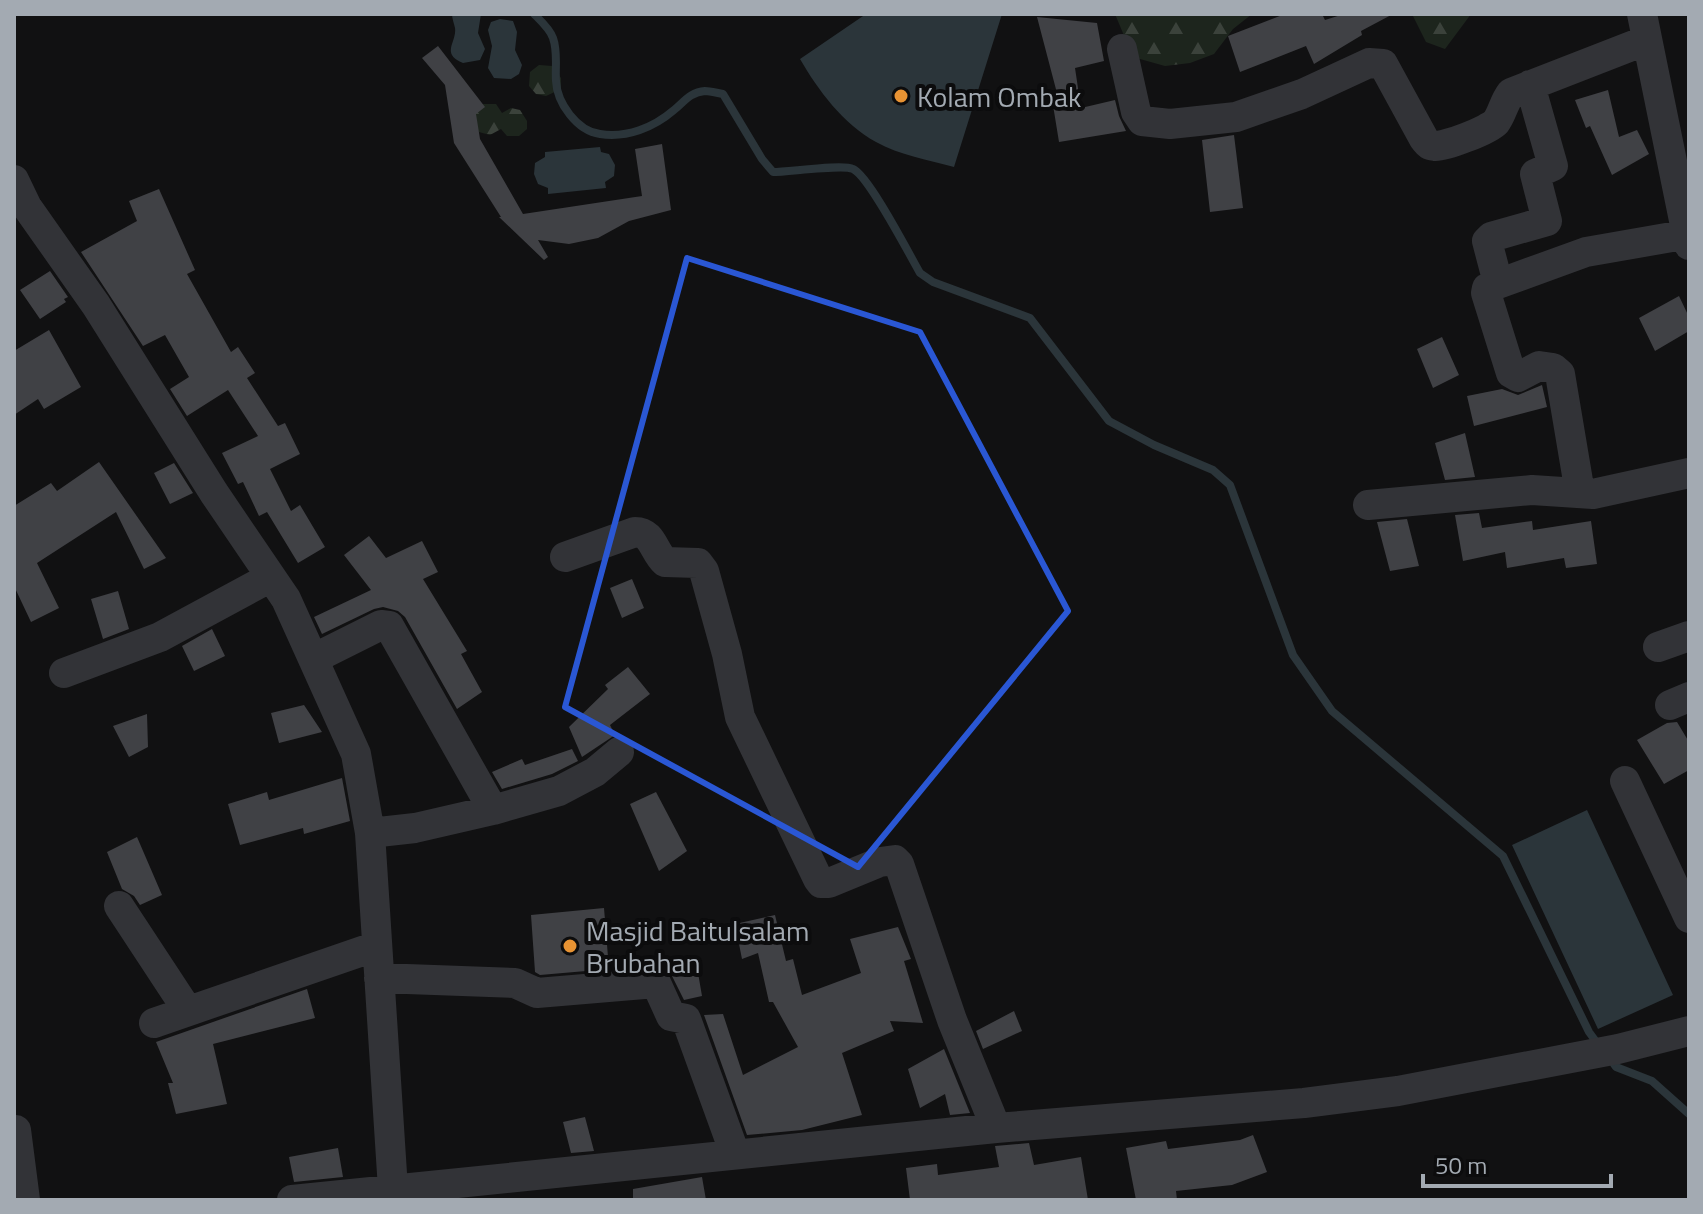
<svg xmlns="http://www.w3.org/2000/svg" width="1703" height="1214" font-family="'Titillium Web',sans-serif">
	<defs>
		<pattern id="forest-firs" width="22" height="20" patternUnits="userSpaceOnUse" patternTransform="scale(2)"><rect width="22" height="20" fill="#1d251d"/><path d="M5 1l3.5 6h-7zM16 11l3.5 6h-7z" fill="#3b423b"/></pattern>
	</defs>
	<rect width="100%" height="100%" fill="#111112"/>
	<path fill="url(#forest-firs)" d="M 1115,14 L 1252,14 L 1233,29 L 1214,54 L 1190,63 L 1165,66 L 1133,57 Z
		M 1412,14 L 1471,14 L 1445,49 L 1426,42 Z
		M 539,65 L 552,66 L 561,78 L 561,89 L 546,96 L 536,94 L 529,86 L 530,72 Z
		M 483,104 L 496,104 L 502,113 L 511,108 L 520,110 L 527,121 L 527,129 L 519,136 L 507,136 L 501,129 L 490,135 L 479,132 L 473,124 L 474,111 Z"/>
	<path fill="#2b353a" d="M 452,14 L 481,14 L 478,33 L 485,49 L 480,60 L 463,63 C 440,54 457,42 455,28 C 454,23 452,19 452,14 Z
		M 866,14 L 1002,14 L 954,167 C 929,160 899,155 876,142 C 843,124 818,90 800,59 Z
		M 500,19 L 513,21 L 517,32 L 515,50 L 522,65 L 519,74 L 511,79 L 494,78 L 488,68 L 492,46 L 488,30 L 491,22 Z
		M 600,147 L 601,152 L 609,154 L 615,165 L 614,176 L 605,182 L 606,188 L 548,194 L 548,188 L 538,184 L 534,174 L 535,163 L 545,157 L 545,152 Z
		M 1587,810 L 1673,995 L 1598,1029 L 1512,845 Z"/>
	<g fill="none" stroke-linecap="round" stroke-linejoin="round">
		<path stroke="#2b353a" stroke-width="8" d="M 534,14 C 540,20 550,29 553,38 C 558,52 555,67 556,81 C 557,103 577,131 600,134 C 627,138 653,128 674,110 C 684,102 690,92 705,91 C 710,91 717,93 723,94 L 762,159 L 773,172 C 788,172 843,164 853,169 C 869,176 909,254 920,273 L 933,282 L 1030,318 L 1109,421 L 1154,445 L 1213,470 L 1230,485 L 1293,655 L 1332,711 L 1503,856 L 1589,1032 L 1600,1047
			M 1609,1057 L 1616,1067 L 1652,1081 L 1689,1114"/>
	</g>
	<path fill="#404145" d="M 1285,14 L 1322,14 L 1325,20 L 1344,14 L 1393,14 L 1361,31 L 1362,35 L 1314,64 L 1306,46 L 1240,72 L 1228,36 Z
		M 1037,17 L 1097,23 L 1104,61 L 1075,68 L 1081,108 L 1115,100 L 1119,116 L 1126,131 L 1059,142 L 1052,99 L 1058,97 Z
		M 438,46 L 485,107 L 476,114 L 480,139 L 523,214 L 642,196 L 635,149 L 662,144 L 671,210 L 629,221 L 598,238 L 569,244 L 538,240 L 548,257 L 544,260 L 499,217 L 501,217 L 454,143 L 445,85 L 422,58 Z
		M 1608,90 L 1619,137 L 1637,130 L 1649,154 L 1612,175 L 1590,126 L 1586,128 L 1575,100 Z
		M 1234,135 L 1243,208 L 1210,212 L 1202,140 Z
		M 159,189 L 195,270 L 187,274 L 231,352 L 238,347 L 255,373 L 247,378 L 278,426 L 285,423 L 300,454 L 270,469 L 291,511 L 300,505 L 325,547 L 298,563 L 267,512 L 259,516 L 243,482 L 238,484 L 222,453 L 258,436 L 228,390 L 187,416 L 170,389 L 189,377 L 165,335 L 143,346 L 81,252 L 137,221 L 129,201 Z
		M 50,271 L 68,297 L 64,299 L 66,302 L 40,319 L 20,290 Z
		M 1679,296 L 1689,317 L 1689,331 L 1655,351 L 1639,318 Z
		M 49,330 L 81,387 L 44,409 L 38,399 L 14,415 L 14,351 Z
		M 1442,337 L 1459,375 L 1433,388 L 1417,349 Z
		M 1542,385 L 1547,407 L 1474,426 L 1467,396 L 1502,389 L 1518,395 Z
		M 1465,433 L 1475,477 L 1445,480 L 1435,443 Z
		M 99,462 L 166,558 L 144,569 L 116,512 L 37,563 L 59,608 L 31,622 L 14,586 L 14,506 L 51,483 L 57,491 Z
		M 174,463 L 193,493 L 170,504 L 154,473 Z
		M 1479,513 L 1482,528 L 1532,521 L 1533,530 L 1591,521 L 1597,564 L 1566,568 L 1564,558 L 1507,568 L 1505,552 L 1463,561 L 1455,515 Z
		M 1407,519 L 1419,566 L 1390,571 L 1377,522 Z
		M 369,536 L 386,558 L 422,541 L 438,572 L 423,579 L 467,651 L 461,654 L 482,692 L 457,709 L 405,617 L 398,611 L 383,607 L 374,609 L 322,634 L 314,617 L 371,590 L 344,555 Z
		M 632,579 L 644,608 L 622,618 L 610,588 Z
		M 118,591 L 129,629 L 103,639 L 91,599 Z
		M 212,629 L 225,656 L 194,671 L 182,646 Z
		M 628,667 L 650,694 L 610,725 L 615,735 L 582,757 L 569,727 L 608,689 L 605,685 Z
		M 304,705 L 322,732 L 279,743 L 271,713 Z
		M 147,714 L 148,747 L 129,757 L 113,726 Z
		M 1677,722 L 1689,742 L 1689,770 L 1664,784 L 1637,740 L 1667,723 Z
		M 572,749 L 578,761 L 552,774 L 502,789 L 492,772 L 522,759 L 525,765 Z
		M 342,778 L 350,821 L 304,834 L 303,828 L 240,845 L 228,804 L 267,792 L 269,800 Z
		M 656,792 L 687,851 L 659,871 L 630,804 Z
		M 137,837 L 162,895 L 140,905 L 134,896 L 122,889 L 107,852 Z
		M 604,908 L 609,969 L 540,975 L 535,972 L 531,915 Z
		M 775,915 L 786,961 L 793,959 L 802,995 L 861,973 L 850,939 L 898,927 L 911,959 L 904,961 L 923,1023 L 890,1021 L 894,1031 L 842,1053 L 862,1115 L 802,1130 L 747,1135 L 704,1015 L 723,1014 L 743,1075 L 798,1047 L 773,1002 L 769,1002 L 758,953 L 742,959 L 735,924 Z
		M 697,967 L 702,996 L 684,1000 L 671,974 Z
		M 307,989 L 315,1018 L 213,1044 L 227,1104 L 176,1114 L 168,1083 L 173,1083 L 156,1042 Z
		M 1014,1011 L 1022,1031 L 983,1049 L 976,1031 Z
		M 944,1049 L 970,1113 L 950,1115 L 945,1094 L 920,1108 L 908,1069 Z
		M 585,1117 L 594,1151 L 571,1153 L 563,1122 Z
		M 1253,1135 L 1267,1172 L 1232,1185 L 1176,1191 L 1177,1200 L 1136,1200 L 1126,1148 L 1166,1141 L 1168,1149 L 1240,1140 Z
		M 1029,1143 L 1034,1165 L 1081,1157 L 1088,1200 L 910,1200 L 906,1168 L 937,1164 L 938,1175 L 999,1167 L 995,1146 Z
		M 338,1148 L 343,1177 L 294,1182 L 289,1157 Z
		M 702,1177 L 706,1200 L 633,1200 L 633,1189 Z"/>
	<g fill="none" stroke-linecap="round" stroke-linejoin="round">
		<path stroke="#323337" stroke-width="30" d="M 1642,14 L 1689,245
			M 1122,49 L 1136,112 L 1142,121 L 1170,124 L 1236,117 L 1302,94 L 1369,63 L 1383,64 L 1424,139 C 1428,144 1428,145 1435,146 C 1444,147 1489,130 1496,122 C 1502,114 1504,102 1511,93 L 1647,40
			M 14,180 L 27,207 L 96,305 L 214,493 L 286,599 L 356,754 L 370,833 L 393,1189 L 397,1200
			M 1498,283 L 1487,241 L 1491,237 L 1547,221 L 1535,174 L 1553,166 L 1530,85
			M 1580,493 L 1560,374 L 1553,368 L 1539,366 L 1518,377 L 1511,373 L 1486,293 L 1487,288 L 1586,252 L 1689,234
			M 1368,505 L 1532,490 L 1593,494 L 1689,473
			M 565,557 L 635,532 C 653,532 653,551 665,562 L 698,563 L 704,571 L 727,654 L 740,717 L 818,879 L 821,883 L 829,883 L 880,862 L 895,860 L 899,864 L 952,1020 L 996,1128
			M 1658,647 L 1689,636
			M 313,659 L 381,625 L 389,626 L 493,810
			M 64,673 L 160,637 L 271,577
			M 1670,705 L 1689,697
			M 1625,781 L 1689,918
			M 370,833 L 415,828 L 493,810 L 559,791 L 595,772 L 619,752
			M 119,906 L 188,1011
			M 379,978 L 515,983 L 537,993 L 656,983 L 671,1016 L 686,1019 L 735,1154
			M 154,1023 L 377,946
			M 16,1130 L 25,1200
			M 292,1200 L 996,1128 L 1304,1103 L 1398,1091 L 1618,1049 L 1689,1031"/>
	</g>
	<path fill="none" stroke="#2a57d4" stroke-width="6" stroke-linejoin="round" d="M 687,258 L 920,332 L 1068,611 L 858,867 L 565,707 Z"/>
	<g fill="#e89333" stroke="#0c0c0d" stroke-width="3">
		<circle cx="901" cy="96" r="8"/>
		<circle cx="570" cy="946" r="8"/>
	</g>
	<g text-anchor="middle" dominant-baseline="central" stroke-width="8" stroke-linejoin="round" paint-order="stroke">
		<g font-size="28" fill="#a3aab2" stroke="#0c0c0d" text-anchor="start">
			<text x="917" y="96">Kolam Ombak</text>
			<text x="586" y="930">Masjid Baitulsalam<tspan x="586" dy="32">Brubahan</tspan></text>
		</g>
	</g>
	<rect width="1703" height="1214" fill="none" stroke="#a3aab2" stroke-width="32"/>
	<path d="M1423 1174v12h188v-12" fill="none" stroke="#a3aab2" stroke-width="4"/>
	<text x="1435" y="1174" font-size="24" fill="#a3aab2" stroke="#0c0c0d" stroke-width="6" paint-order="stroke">50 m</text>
</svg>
